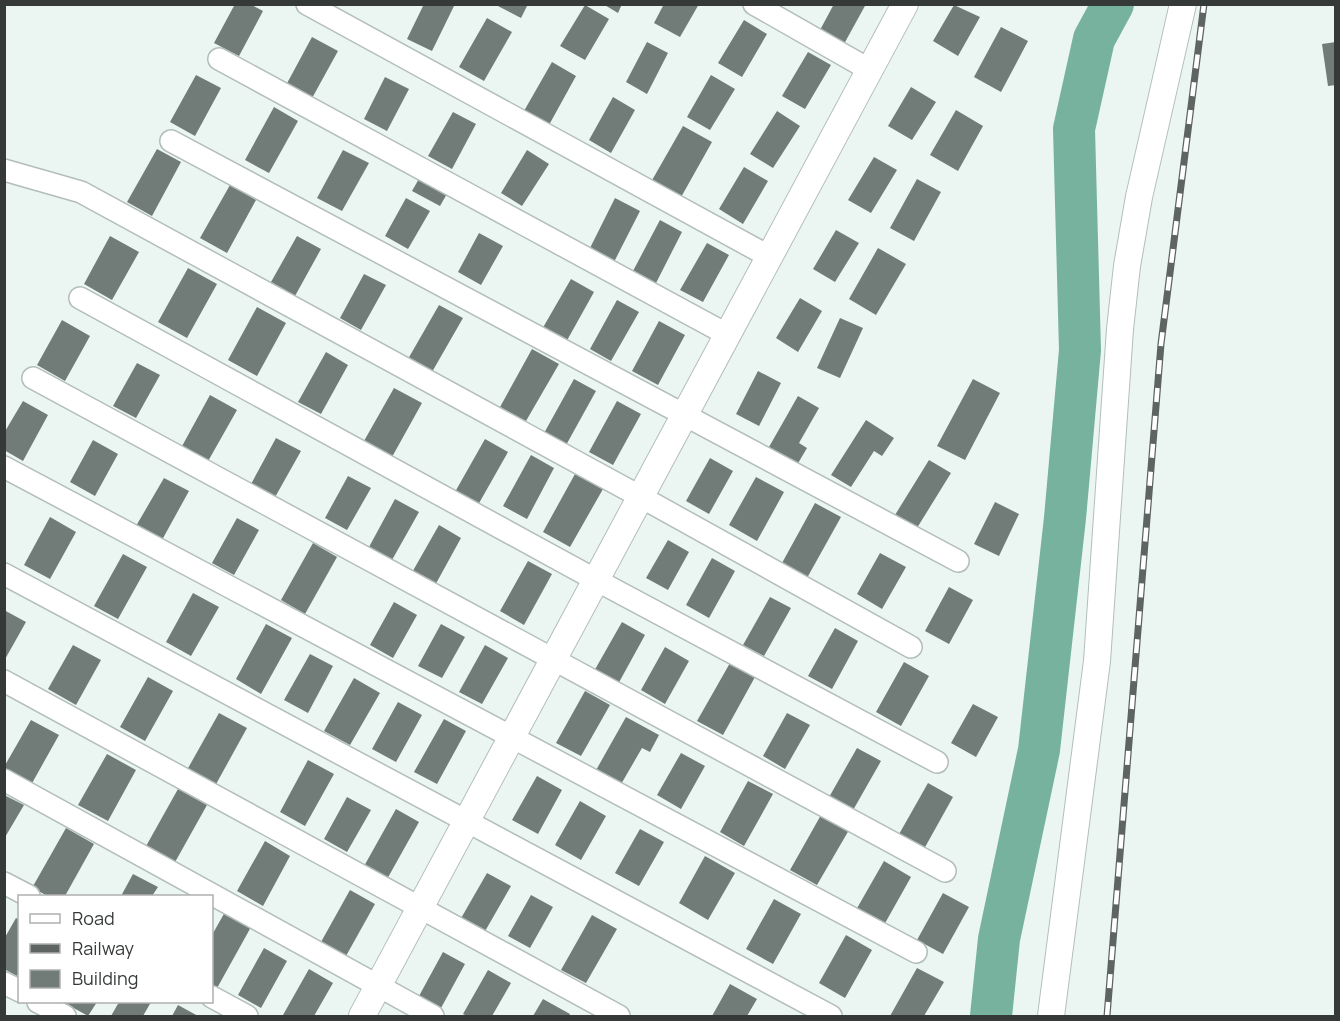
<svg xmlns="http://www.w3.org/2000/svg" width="1340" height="1021" font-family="Manrope,sans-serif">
	<rect width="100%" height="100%" fill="#ebf6f2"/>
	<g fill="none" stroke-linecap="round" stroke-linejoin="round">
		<path stroke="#77b29f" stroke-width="42" d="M 991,1016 L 999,939 L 1039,750 L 1065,518 L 1080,350 L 1074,129 L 1094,39 L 1113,4"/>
	</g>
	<path fill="#717b77" d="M 235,4 L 250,4 L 263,11 L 239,56 L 214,43 Z
		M 424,4 L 454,6 L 432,51 L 407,39 Z
		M 494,4 L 528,4 L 521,18 Z
		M 603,4 L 622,4 L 618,13 Z
		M 664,4 L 699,4 L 680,37 L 654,23 Z
		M 834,4 L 866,4 L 844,44 L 820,30 Z
		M 585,5 L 609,19 L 585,60 L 560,46 Z
		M 954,5 L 980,17 L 958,56 L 933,41 Z
		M 487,18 L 512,32 L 484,81 L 459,67 Z
		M 744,20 L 767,34 L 742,77 L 718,63 Z
		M 1001,27 L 1028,41 L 1001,92 L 974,77 Z
		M 312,37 L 338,51 L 311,100 L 285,87 Z
		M 647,42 L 668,53 L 647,94 L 626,82 Z
		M 1336,42 L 1336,85 L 1328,86 L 1322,44 Z
		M 808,52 L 831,65 L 805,109 L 782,96 Z
		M 552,62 L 576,76 L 549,125 L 524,111 Z
		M 196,75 L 221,88 L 195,136 L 170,122 Z
		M 711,75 L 735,89 L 710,130 L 687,117 Z
		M 385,77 L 409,89 L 387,131 L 364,119 Z
		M 911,87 L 936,102 L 912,140 L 888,126 Z
		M 613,97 L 635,110 L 611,153 L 589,140 Z
		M 274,107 L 298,121 L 269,173 L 245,160 Z
		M 956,110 L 983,126 L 958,171 L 930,155 Z
		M 777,111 L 800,126 L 773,168 L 750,154 Z
		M 453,112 L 476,124 L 452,169 L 428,156 Z
		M 683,126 L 712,142 L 680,199 L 651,182 Z
		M 157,149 L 181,162 L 152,216 L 127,202 Z
		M 343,150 L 369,163 L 342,211 L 317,198 Z
		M 527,150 L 549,164 L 522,206 L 501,193 Z
		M 874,157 L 897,170 L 871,213 L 848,200 Z
		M 744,167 L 768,181 L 743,224 L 719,209 Z
		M 420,177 L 448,192 L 440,206 L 412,191 Z
		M 917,179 L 941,192 L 914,241 L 890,228 Z
		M 230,185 L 256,200 L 227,253 L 200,238 Z
		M 406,198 L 430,211 L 408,249 L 385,236 Z
		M 615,198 L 640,211 L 614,262 L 589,250 Z
		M 660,220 L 682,232 L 656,283 L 633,271 Z
		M 836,230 L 859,243 L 835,282 L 813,269 Z
		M 479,233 L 503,246 L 481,285 L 458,272 Z
		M 110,236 L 139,252 L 112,300 L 84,284 Z
		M 297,236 L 321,249 L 295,296 L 271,282 Z
		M 707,243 L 729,255 L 703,302 L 680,290 Z
		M 878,248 L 906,264 L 876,315 L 849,299 Z
		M 188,268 L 217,284 L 187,338 L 158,322 Z
		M 364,274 L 386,285 L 361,330 L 340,318 Z
		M 571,279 L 594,292 L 565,344 L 541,331 Z
		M 800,298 L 822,311 L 798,352 L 776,338 Z
		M 617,300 L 639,312 L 611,361 L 590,349 Z
		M 439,305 L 463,318 L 432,372 L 408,359 Z
		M 257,307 L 286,323 L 257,376 L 228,360 Z
		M 840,318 L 863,328 L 840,378 L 817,368 Z
		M 62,320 L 90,336 L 65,381 L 37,365 Z
		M 659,321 L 685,335 L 658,385 L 632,371 Z
		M 532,349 L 559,364 L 526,421 L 500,407 Z
		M 326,352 L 348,365 L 321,414 L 298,402 Z
		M 137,363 L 160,375 L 136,418 L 113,406 Z
		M 758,371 L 781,383 L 759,426 L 736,414 Z
		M 574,379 L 596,391 L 565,447 L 543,435 Z
		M 973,379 L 1000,393 L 965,460 L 937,446 Z
		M 394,388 L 422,403 L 392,457 L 364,441 Z
		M 210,395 L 237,410 L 207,463 L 181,448 Z
		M 798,396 L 819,408 L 799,443 L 807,448 L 794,470 L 765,454 Z
		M 23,401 L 48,415 L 23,461 L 4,450 L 4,433 Z
		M 617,401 L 641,414 L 613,465 L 589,452 Z
		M 866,420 L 894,438 L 882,456 L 874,451 L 851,487 L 831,475 Z
		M 276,438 L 301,451 L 274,499 L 250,486 Z
		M 485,439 L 508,452 L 478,505 L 455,492 Z
		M 93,440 L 118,454 L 95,496 L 70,482 Z
		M 531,455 L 554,468 L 527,519 L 503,506 Z
		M 710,458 L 733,471 L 709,514 L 686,501 Z
		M 929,460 L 951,473 L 917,528 L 895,515 Z
		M 575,474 L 603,489 L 570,547 L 543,532 Z
		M 348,476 L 371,488 L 347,530 L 325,518 Z
		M 756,477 L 784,492 L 757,541 L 729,525 Z
		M 164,478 L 189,491 L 162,540 L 136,526 Z
		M 395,499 L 419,512 L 392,560 L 369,547 Z
		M 995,502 L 1019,514 L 999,556 L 974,544 Z
		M 815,503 L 841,517 L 807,578 L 782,563 Z
		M 50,517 L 76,532 L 50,579 L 24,565 Z
		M 237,518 L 259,530 L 234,575 L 212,563 Z
		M 439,525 L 461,538 L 433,589 L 410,576 Z
		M 668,540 L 689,552 L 668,590 L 646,578 Z
		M 313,543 L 337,557 L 305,614 L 281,600 Z
		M 880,553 L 906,567 L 882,609 L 857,594 Z
		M 123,554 L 147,567 L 118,619 L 94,606 Z
		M 712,558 L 735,571 L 709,618 L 686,605 Z
		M 528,561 L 552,574 L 524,625 L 500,611 Z
		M 949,587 L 973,600 L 949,644 L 925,631 Z
		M 193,593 L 219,607 L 191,656 L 166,642 Z
		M 770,597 L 791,608 L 764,656 L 743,645 Z
		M 394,602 L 417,615 L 393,658 L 370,645 Z
		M 4,610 L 26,622 L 4,661 Z
		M 622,622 L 645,635 L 617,686 L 593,673 Z
		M 266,624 L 292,638 L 261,694 L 236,679 Z
		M 441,624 L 465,637 L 442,678 L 418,666 Z
		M 835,628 L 858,641 L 832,689 L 808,676 Z
		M 73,645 L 101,660 L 76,705 L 48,689 Z
		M 485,645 L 508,658 L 482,704 L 459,692 Z
		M 665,647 L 689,661 L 665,704 L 641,690 Z
		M 310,654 L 333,666 L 308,713 L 284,700 Z
		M 904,662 L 929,676 L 901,726 L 876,712 Z
		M 730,663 L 755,677 L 723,735 L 697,721 Z
		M 148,677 L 173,691 L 145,741 L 120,727 Z
		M 354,678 L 380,693 L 350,745 L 324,731 Z
		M 585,691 L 610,705 L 581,756 L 556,743 Z
		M 398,702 L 422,715 L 396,762 L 372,749 Z
		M 973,704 L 998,717 L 976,757 L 951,743 Z
		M 219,713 L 247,728 L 215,786 L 187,770 Z
		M 787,713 L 810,725 L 785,769 L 763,756 Z
		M 626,717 L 659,735 L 650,752 L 642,748 L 620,786 L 595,772 Z
		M 444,719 L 466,731 L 437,784 L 414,772 Z
		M 31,720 L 59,735 L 31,785 L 4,771 L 4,767 Z
		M 857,748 L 881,761 L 852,812 L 828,799 Z
		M 681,753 L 705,766 L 681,809 L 657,795 Z
		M 107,754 L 136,770 L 108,821 L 78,805 Z
		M 308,760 L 334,774 L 305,826 L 280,812 Z
		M 537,776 L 562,790 L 538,834 L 512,820 Z
		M 748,781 L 773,794 L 744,846 L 720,832 Z
		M 928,783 L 953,797 L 924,849 L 898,836 Z
		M 178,789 L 207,805 L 174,864 L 145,848 Z
		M 4,795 L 24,805 L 4,839 Z
		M 347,797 L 371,810 L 347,852 L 324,839 Z
		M 580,801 L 606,816 L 581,860 L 555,845 Z
		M 396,809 L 419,822 L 386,881 L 363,868 Z
		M 821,815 L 849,830 L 817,885 L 790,870 Z
		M 66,828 L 94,844 L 65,896 L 48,896 L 32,888 Z
		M 640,829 L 664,842 L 639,886 L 615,873 Z
		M 265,841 L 290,856 L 263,906 L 237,891 Z
		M 705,856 L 735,873 L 708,920 L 679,903 Z
		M 884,861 L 911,877 L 884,925 L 856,910 Z
		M 487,873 L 511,886 L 484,933 L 460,920 Z
		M 133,874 L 158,887 L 152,896 L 121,896 Z
		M 350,890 L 375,904 L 346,956 L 321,942 Z
		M 943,893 L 969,907 L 943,954 L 917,940 Z
		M 531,895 L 553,907 L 530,948 L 508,936 Z
		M 774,899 L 801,914 L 773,964 L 746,949 Z
		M 225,912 L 251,927 L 216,990 L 212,987 L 212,935 Z
		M 592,915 L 617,929 L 586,983 L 561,970 Z
		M 16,918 L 20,920 L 20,971 L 17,976 L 4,969 L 4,939 Z
		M 846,935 L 872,950 L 845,998 L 819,983 Z
		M 264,948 L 287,961 L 261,1008 L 238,995 Z
		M 443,952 L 465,964 L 441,1008 L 419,996 Z
		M 917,968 L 944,982 L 924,1016 L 890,1016 Z
		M 309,969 L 333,983 L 314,1016 L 287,1016 L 283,1015 Z
		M 488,970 L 511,983 L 492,1016 L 467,1016 L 463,1014 Z
		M 730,984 L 757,999 L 747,1016 L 712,1016 Z
		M 543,999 L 570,1014 L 569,1016 L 533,1016 Z
		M 63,1002 L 97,1002 L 88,1016 Z
		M 119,1002 L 151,1002 L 143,1016 L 111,1016 Z
		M 178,1005 L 198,1016 L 172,1016 Z"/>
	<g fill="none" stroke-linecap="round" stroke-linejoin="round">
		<g stroke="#b3beba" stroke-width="24">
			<path id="minor" d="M 307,4 L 770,257
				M 754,4 L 870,70
				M 219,59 L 728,335
				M 171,141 L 958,561
				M 4,170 L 81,192 L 641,497 L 911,647
				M 80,298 L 596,580 L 937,762
				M 33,378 L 945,871
				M 4,467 L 916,952
				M 4,574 L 831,1016
				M 4,681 L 619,1016
				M 4,780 L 433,1016
				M 4,883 L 29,896
				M 4,983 L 20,991
				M 212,997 L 247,1016
				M 38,1002 L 65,1016"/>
		</g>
		<g stroke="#b3beba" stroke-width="28">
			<path id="tertiary" d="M 362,1016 L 905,4
				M 1051,1016 L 1097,661 L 1120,329 L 1127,266 L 1139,197 L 1183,4"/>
		</g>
		<use href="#minor" stroke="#fff" stroke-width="21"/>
		<use href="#tertiary" stroke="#fff" stroke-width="26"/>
		<g stroke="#5e6462" stroke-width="7">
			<path id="rail" d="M 1107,1016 L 1161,344 L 1204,4"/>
		</g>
		<use href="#rail" stroke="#fff" stroke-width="4.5" stroke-dasharray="14" stroke-linecap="butt"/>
	</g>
	<rect width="1340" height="1021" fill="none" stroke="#353a38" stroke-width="12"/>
	<rect x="18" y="895" width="195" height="108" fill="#ffffff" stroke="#aeb0af" stroke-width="1.5"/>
	<rect x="30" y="914" width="30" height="9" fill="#ffffff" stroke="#aeb0af" stroke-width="1.5"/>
	<text x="72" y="925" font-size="18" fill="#353a38">Road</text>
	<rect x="30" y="944" width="30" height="9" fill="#5e6462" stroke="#aeb0af" stroke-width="1.5"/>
	<text x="72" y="955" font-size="18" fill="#353a38">Railway</text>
	<rect x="30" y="970" width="30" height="18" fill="#717b77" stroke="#aeb0af" stroke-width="1.5"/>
	<text x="72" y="985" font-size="18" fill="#353a38">Building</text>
</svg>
